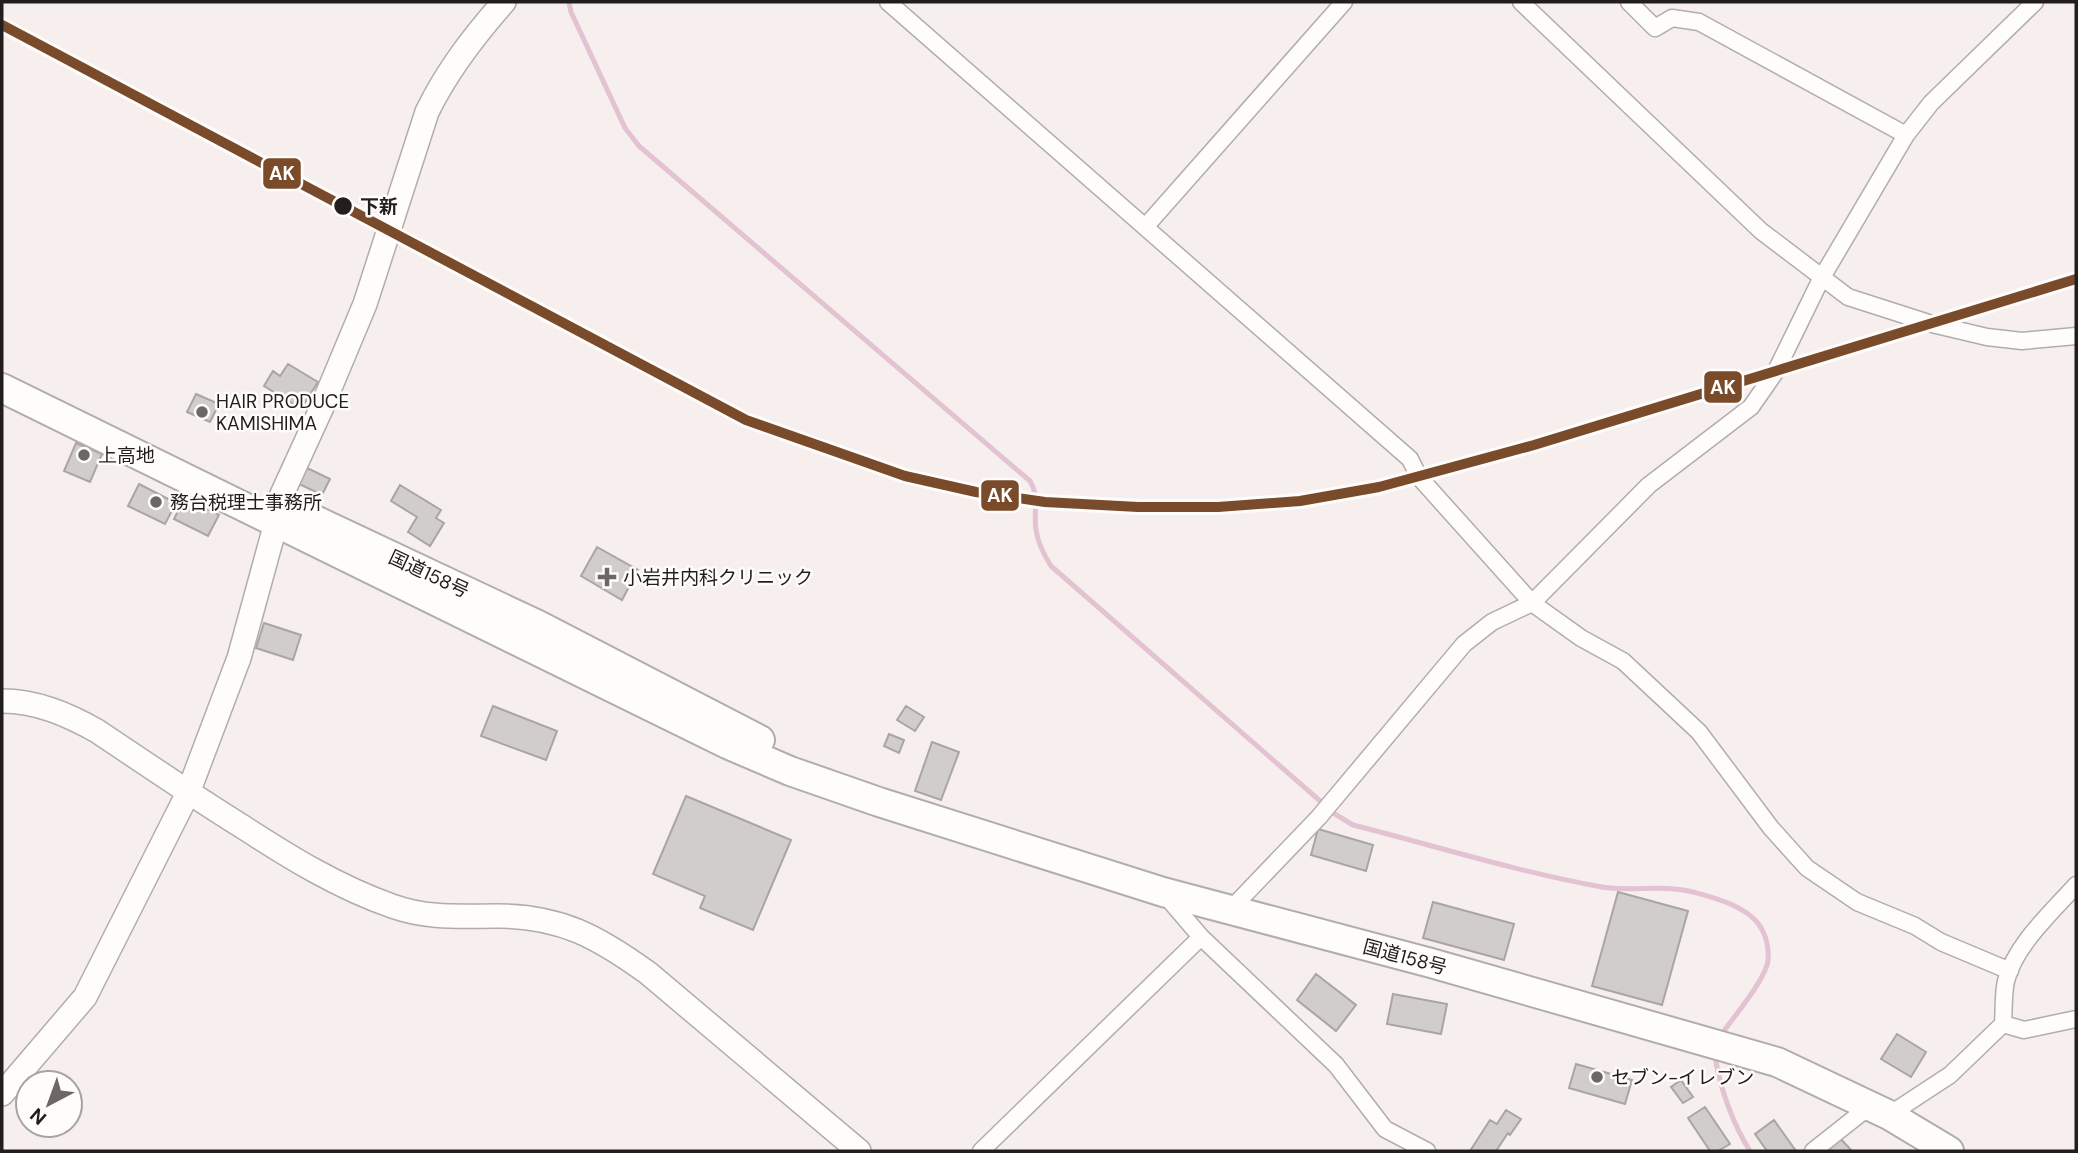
<svg xmlns="http://www.w3.org/2000/svg" width="2078" height="1153" font-family="'DM Sans','Noto Sans JP',sans-serif">
	<rect width="100%" height="100%" fill="#f6efee"/>
	<g fill="none" stroke-linecap="round" stroke-linejoin="round">
		<path stroke="#e3c2d1" stroke-width="5" d="M 569,2 L 571,12 L 625,128 L 639,146 L 1030,481 C 1040,497 1033,512 1036,530 C 1038,544 1044,555 1051,566 L 1335,814 L 1353,825 C 1436,846 1518,872 1602,887 C 1632,892 1663,884 1693,892 C 1716,898 1755,908 1764,934 C 1767,940 1769,953 1768,960 C 1767,977 1734,1017 1723,1032
			M 1716,1062 C 1721,1091 1734,1126 1750,1151"/>
	</g>
	<path fill="#d2cdcd" stroke="#aaa5a5" stroke-width="2" d="M 288,364 L 318,382 L 301,409 L 264,386 L 273,371 L 280,376 Z
		M 196,394 L 219,404 L 210,422 L 187,412 Z
		M 76,443 L 102,454 L 90,482 L 64,471 Z
		M 305,467 L 330,479 L 322,495 L 297,483 Z
		M 139,484 L 176,503 L 165,524 L 128,506 Z
		M 400,485 L 441,510 L 436,518 L 444,523 L 430,546 L 408,532 L 417,517 L 391,501 Z
		M 185,497 L 219,515 L 208,536 L 174,519 Z
		M 597,547 L 638,570 L 622,600 L 581,576 Z
		M 264,623 L 301,635 L 293,660 L 256,648 Z
		M 493,706 L 557,731 L 546,760 L 481,736 Z
		M 906,706 L 924,717 L 915,731 L 897,720 Z
		M 889,734 L 904,740 L 899,753 L 884,746 Z
		M 932,742 L 959,752 L 941,800 L 915,791 Z
		M 686,796 L 791,840 L 753,930 L 700,908 L 705,896 L 653,874 Z
		M 1318,829 L 1373,845 L 1366,871 L 1311,855 Z
		M 1618,892 L 1688,911 L 1662,1005 L 1592,986 Z
		M 1433,902 L 1514,924 L 1504,960 L 1423,938 Z
		M 1316,974 L 1356,1005 L 1336,1031 L 1297,1000 Z
		M 1393,994 L 1447,1004 L 1441,1034 L 1387,1024 Z
		M 1897,1034 L 1926,1052 L 1911,1077 L 1881,1059 Z
		M 1576,1064 L 1632,1080 L 1625,1104 L 1569,1088 Z
		M 1681,1080 L 1693,1097 L 1683,1103 L 1671,1087 Z
		M 1705,1107 L 1730,1144 L 1718,1151 L 1710,1151 L 1688,1118 Z
		M 1506,1110 L 1521,1119 L 1510,1135 L 1508,1133 L 1496,1151 L 1470,1151 L 1490,1120 L 1497,1124 Z
		M 1774,1120 L 1796,1151 L 1767,1151 L 1755,1134 Z
		M 1839,1137 L 1852,1151 L 1831,1151 L 1828,1147 Z"/>
	<g fill="none" stroke-linecap="round" stroke-linejoin="round">
		<g stroke="#b2adad" stroke-width="19">
			<path id="street" d="M 888,2 L 1410,459 L 1419,477 L 1532,603 L 1581,638 L 1623,661 L 1699,732 L 1771,828 L 1807,868 L 1857,902 L 1915,926 L 1941,942 L 2010,971
				M 1521,2 L 1761,231 L 1848,297 L 1932,324 L 1987,337 L 2022,341 L 2076,336
				M 1629,2 L 1655,28 L 1672,18 L 1699,22 L 1906,135
				M 1146,226 L 1344,2
				M 1166,896 L 1201,937 L 1336,1065 L 1385,1129 L 1427,1151
				M 1229,911 L 1319,817 L 1464,644 L 1492,622 L 1532,603 L 1649,485 L 1751,407 L 1776,371 L 1821,279 L 1906,135 L 1931,103 L 2035,2
				M 2003,1024 L 2024,1030 L 2076,1019
				M 1889,1115 L 1950,1075 L 2003,1024 C 2004,1010 2003,994 2006,981 C 2015,945 2052,912 2076,885
				M 981,1151 L 1201,937
				M 1813,1151 L 1870,1106"/>
		</g>
		<g stroke="#b2adad" stroke-width="26">
			<path id="secondary" d="M 2,701 C 36,701 67,714 97,731 C 145,763 193,796 243,827 C 291,858 338,887 392,906 C 428,919 461,916 497,916 C 561,916 598,937 648,973 L 859,1151
				M 2,1094 L 85,997 L 188,793 L 239,658 L 276,523 L 278,503 L 322,407 L 365,304 L 427,112 C 447,71 473,37 504,2"/>
		</g>
		<g stroke="#b2adad" stroke-width="32">
			<path id="highway" d="M 2,388 L 727,744 L 790,771 L 879,802 L 1163,892 L 1431,963 L 1777,1062 L 1889,1115 L 1949,1151
				M 281,504 L 538,625 L 760,740"/>
		</g>
		<use href="#street" stroke="#fefdfc" stroke-width="16"/>
		<use href="#secondary" stroke="#fefdfc" stroke-width="23"/>
		<use href="#highway" stroke="#fefdfc" stroke-width="28"/>
		<g stroke="#fffcfc" stroke-width="16">
			<path id="rail-1" d="M 2,25 L 746,420 L 905,476 L 976,492 L 1045,502 L 1138,507 L 1218,507 L 1300,501 L 1379,487 L 1534,445 L 2076,279"/>
		</g>
		<use href="#rail-1" stroke="#7a4b2a" stroke-width="10"/>
	</g>
	<circle fill="#221e1d" stroke="#fffcfc" stroke-width="2.5" cx="343" cy="206" r="10"/>
	<g fill="#6c6766" stroke="#fffcfc" stroke-width="2.5">
		<circle cx="202" cy="412" r="7"/>
		<circle cx="84" cy="455" r="7"/>
		<circle cx="156" cy="502" r="7"/>
		<path d="M603.5 566.5h7v7h7v7h-7v7h-7v-7h-7v-7h7z"/>
		<circle cx="1597" cy="1077" r="7"/>
	</g>
	<g text-anchor="middle" dominant-baseline="central" stroke-width="5" stroke-linejoin="round" paint-order="stroke">
		<g font-size="19" font-weight="bold" fill="#221e1d" stroke="#fffcfc" text-anchor="start">
			<text x="360" y="206">下新</text>
		</g>
		<g font-size="19" fill="#221e1d" stroke="#fffcfc" text-anchor="start">
			<text x="216" y="401">HAIR PRODUCE<tspan x="216" dy="22">KAMISHIMA</tspan></text>
			<text x="98" y="455">上高地</text>
			<text x="170" y="502">務台税理士事務所</text>
			<text x="623" y="577">小岩井内科クリニック</text>
			<text x="1611" y="1077">セブン-イレブン</text>
		</g>
		<g font-size="19" fill="#221e1d" stroke="#fffcfc">
			<text transform="translate(429 574) rotate(25)">国道158号</text>
			<text transform="translate(1405 957) rotate(15)">国道158号</text>
		</g>
	</g>
	<g stroke="#fffcfc" stroke-width="2.5">
		<rect x="262" y="157" width="40" height="33" rx="7" fill="#7a4b2a"/>
		<rect x="1703" y="370" width="40" height="34" rx="7" fill="#7a4b2a"/>
		<rect x="980" y="479" width="40" height="33" rx="7" fill="#7a4b2a"/>
	</g>
	<g font-size="19" text-anchor="middle" font-weight="bold" fill="#fff">
		<text x="282" y="180">AK</text>
		<text x="1723" y="394">AK</text>
		<text x="1000" y="502">AK</text>
	</g>
	<rect width="2078" height="1153" fill="none" stroke="#221e1d" stroke-width="7"/>
	<g transform="translate(49 1104) rotate(221)"><circle r="33" fill="#fffcfc" stroke="#a7a3a3" stroke-width="2"/>
	<path d="M0-5L12 26L0 18L-12 26Z" fill="#6c6766"/>
	<text y="-10" font-size="19" font-weight="bold" text-anchor="middle" fill="#221e1d">N</text>
	</g>
</svg>
